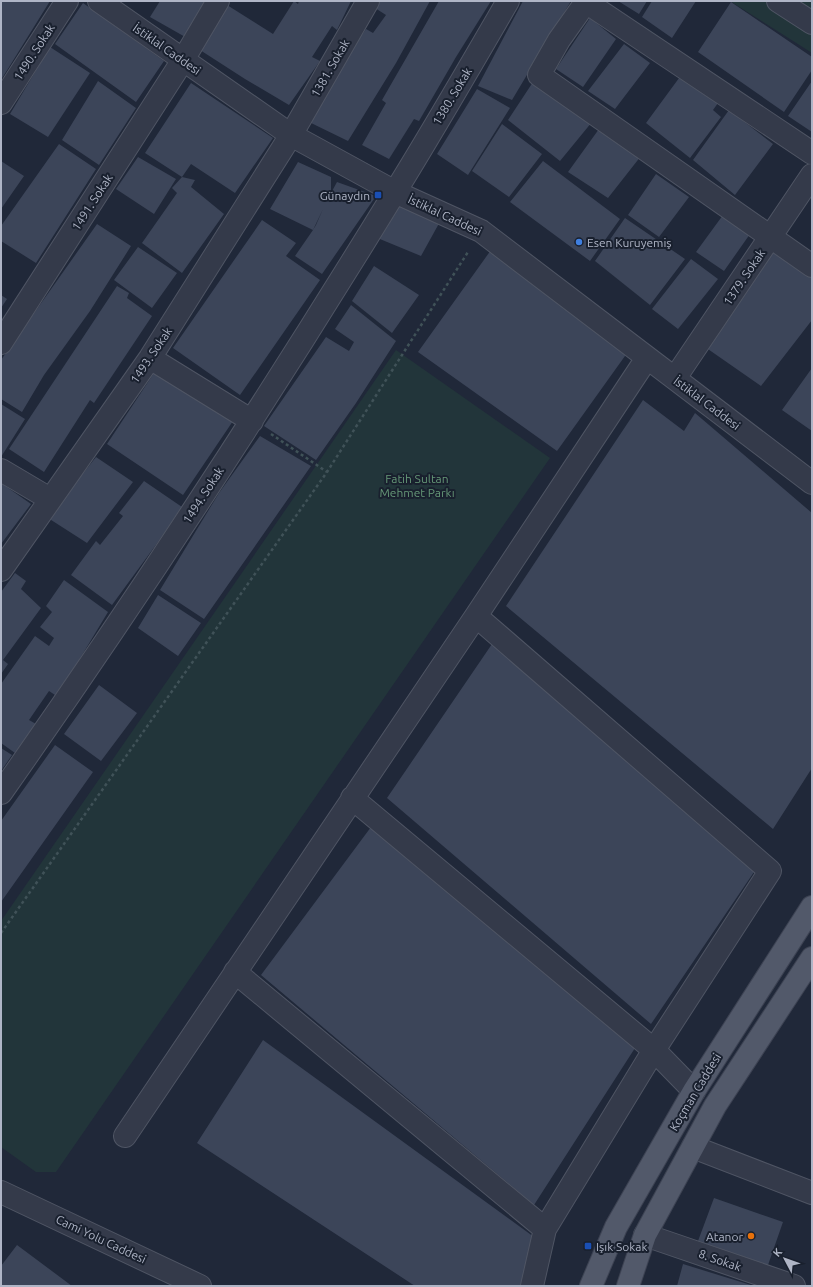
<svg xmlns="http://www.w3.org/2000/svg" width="813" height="1287" font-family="Ubuntu,sans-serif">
	<rect width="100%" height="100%" fill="#202839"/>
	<path fill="#22353a" d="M 730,1 L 812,1 L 812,53 Z
		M 396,350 L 550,458 L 56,1172 L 36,1172 L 1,1147 L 1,921 Z"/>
	<path fill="#3c4559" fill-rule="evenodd" d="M 1,1 L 50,1 L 1,80 Z
		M 160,1 L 209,1 L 187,38 L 150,17 Z
		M 294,1 L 298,4 L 299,1 L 351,1 L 337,30 L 332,26 L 312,57 L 320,61 L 289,105 L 245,79 L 200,50 L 227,5 L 273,34 Z
		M 379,1 L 430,1 L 396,63 L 348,141 L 309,122 L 359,39 L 366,29 L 373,33 L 386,15 L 375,8 Z
		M 439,1 L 491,1 L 456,57 L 419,121 L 414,119 L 389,159 L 362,145 L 386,103 L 382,100 Z
		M 523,1 L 571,1 L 512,100 L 478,86 Z
		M 618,1 L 647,1 L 639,14 Z
		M 652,1 L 696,1 L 672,38 L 642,17 Z
		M 731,2 L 812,57 L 812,70 L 784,112 L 698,52 Z
		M 83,3 L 164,61 L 136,102 L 55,44 Z
		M 590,18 L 616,39 L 583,87 L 556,69 Z
		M 624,44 L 650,63 L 615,109 L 588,91 Z
		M 50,47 L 90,73 L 48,137 L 10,114 Z
		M 682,74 L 718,103 L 713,110 L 721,117 L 690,158 L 646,123 Z
		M 98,81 L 136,108 L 99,165 L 62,140 Z
		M 812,81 L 812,132 L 788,116 Z
		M 533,82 L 592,122 L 560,161 L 508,120 Z
		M 191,83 L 273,138 L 235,193 L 191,164 L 182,177 L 195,180 L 191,187 L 224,214 L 182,273 L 142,243 L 177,193 L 172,188 L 182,177 L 145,153 Z
		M 477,89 L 510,108 L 468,175 L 437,154 Z
		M 729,110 L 773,144 L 735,195 L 693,160 Z
		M 502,124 L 542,154 L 509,197 L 472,171 Z
		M 599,129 L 641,156 L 608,198 L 568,172 Z
		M 59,144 L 96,169 L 36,263 L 1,241 L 1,226 Z
		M 138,157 L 176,179 L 154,214 L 116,189 Z
		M 1,161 L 24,176 L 1,209 Z
		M 543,161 L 620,219 L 590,261 L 510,202 Z
		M 298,162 L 331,177 L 331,193 L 337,182 L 376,196 L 322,274 L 295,256 L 313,230 L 270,209 ZM 323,209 L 316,225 L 313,230 Z
		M 656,174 L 689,197 L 659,237 L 628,215 Z
		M 396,204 L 442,218 L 421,256 L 375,237 Z
		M 723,215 L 750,234 L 724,271 L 696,252 Z
		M 625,218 L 685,259 L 650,305 L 595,261 Z
		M 262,220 L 296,243 L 286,256 L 320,280 L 240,395 L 173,348 Z
		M 97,224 L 131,246 L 90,311 L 44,375 L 22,412 L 1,399 L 1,360 Z
		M 138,247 L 177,273 L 152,308 L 114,280 Z
		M 777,247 L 812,272 L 812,320 L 761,386 L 705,347 Z
		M 491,250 L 630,349 L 557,451 L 418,352 Z
		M 691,259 L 718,279 L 678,329 L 652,309 Z
		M 374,266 L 419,295 L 392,333 L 352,301 Z
		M 117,286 L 129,293 L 127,298 L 152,316 L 94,403 L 90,400 L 44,472 L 9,449 Z
		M 1,295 L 7,299 L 1,308 Z
		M 351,305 L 396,341 L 356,403 L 316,460 L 264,426 L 326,337 L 349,351 L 354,342 L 335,329 Z
		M 812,368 L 812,431 L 782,410 Z
		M 156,370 L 233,421 L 183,495 L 107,444 Z
		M 643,400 L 684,431 L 695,413 L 812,513 L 812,768 L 773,829 L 506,606 Z
		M 1,404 L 25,419 L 1,457 Z
		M 260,436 L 311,466 L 204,619 L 160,590 L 219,493 Z
		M 96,457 L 133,482 L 87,543 L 48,518 Z
		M 144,481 L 182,507 L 158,542 L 112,605 L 71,575 L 96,541 L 100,545 L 123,516 L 119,513 Z
		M 1,483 L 31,504 L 1,544 Z
		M 15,573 L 26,581 L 21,589 L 41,608 L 3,660 L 8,664 L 1,674 L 1,592 Z
		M 64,580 L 108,612 L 76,665 L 55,695 L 49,691 L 29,720 L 36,724 L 15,753 L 1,743 L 1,684 L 35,636 L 49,646 L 54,638 L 40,627 L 52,612 L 46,606 Z
		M 158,595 L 201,623 L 178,656 L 138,628 Z
		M 492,644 L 754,872 L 651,1024 L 387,798 Z
		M 99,685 L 137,713 L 101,761 L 64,734 Z
		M 55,745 L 93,772 L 1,902 L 1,821 Z
		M 1,748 L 12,755 L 1,771 Z
		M 371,827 L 635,1048 L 534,1205 L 261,975 Z
		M 263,1040 L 534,1237 L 520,1286 L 415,1286 L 197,1143 Z
		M 714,1198 L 783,1222 L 768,1265 L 698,1241 Z
		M 17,1245 L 72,1286 L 1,1286 L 1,1266 Z
		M 683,1264 L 754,1286 L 677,1286 Z"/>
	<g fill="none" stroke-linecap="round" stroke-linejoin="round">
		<g stroke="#4f5564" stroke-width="24">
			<path id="minor" d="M 99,1 L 291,135 L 395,192 L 481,231 L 812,483
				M 778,1 L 812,23
				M 1,103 L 67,1
				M 812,153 L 586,2 L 559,40 L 539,75 L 812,266
				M 1,343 L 183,60 L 218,1
				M 150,358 L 252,421
				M 675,378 L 812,175
				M 1,470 L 50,499
				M 1,570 L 150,358 L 291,135 L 368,1
				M 476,616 L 770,871 L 654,1050 L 545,1229 L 532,1286
				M 1,793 C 139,597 270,396 395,192 C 434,129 471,65 508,1
				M 352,798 L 654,1050 L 694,1091
				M 235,972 L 545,1229
				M 125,1136 L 476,616 L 647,358
				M 693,1147 L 812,1193
				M 1,1192 L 200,1286
				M 645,1235 L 794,1286"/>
		</g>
		<g stroke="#3d4353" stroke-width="24">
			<path id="major" d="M 591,1286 L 616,1227 L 694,1091 L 812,907
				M 628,1286 L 645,1235 L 715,1106 L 812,958"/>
		</g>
		<path stroke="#405258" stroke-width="2.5" stroke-dasharray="3 3" stroke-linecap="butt" d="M 271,434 L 327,472
			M 1,933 L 327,472 L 468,252"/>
		<use href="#minor" stroke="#343a4a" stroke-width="22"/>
		<use href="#major" stroke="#52596a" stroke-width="22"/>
	</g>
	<g fill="#1a4fb4" stroke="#19202e" stroke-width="1.5">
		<rect x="374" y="191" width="8" height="8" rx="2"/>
		<rect x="584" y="1242" width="8" height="8" rx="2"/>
	</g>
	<circle fill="#3f7fe0" stroke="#19202e" stroke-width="1.5" cx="579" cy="242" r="4"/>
	<circle fill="#e8710a" stroke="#19202e" stroke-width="1.5" cx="751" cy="1236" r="4"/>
	<g text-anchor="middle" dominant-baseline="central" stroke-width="4" stroke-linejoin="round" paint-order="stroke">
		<g font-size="12" fill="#afb5c6" stroke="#19202e">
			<text transform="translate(167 49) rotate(35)">İstiklal Caddesi</text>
			<text transform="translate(34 52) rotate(-57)">1490. Sokak</text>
			<text transform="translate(330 68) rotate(-60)">1381. Sokak</text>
			<text transform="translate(452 96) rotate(-59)">1380. Sokak</text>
			<text transform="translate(92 202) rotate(-57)">1491. Sokak</text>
			<text transform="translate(445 215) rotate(25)">İstiklal Caddesi</text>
			<text transform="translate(744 277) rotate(-56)">1379. Sokak</text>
			<text transform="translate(151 355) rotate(-56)">1493. Sokak</text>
			<text transform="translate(707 403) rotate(37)">İstiklal Caddesi</text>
			<text transform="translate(203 495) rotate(-57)">1494. Sokak</text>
			<text transform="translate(695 1092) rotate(-59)">Koçman Caddesi</text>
			<text transform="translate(101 1239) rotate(25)">Cami Yolu Caddesi</text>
			<text transform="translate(720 1260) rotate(19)">8. Sokak</text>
		</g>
		<g font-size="12" fill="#afb5c6" stroke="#19202e" text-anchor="end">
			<text x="370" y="195">Günaydın</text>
			<text x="587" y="242" text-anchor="start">Esen Kuruyemiş</text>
			<text x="743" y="1236">Atanor</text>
			<text x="596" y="1246" text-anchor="start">Işık Sokak</text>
		</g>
		<g font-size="12" fill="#659777" stroke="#19202e">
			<text x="417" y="478">Fatih Sultan<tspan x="417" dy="14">Mehmet Parkı</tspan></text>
		</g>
	</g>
	<rect width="813" height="1287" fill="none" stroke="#afb5c6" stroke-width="4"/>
	<g transform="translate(785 1259) rotate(311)" stroke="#19202e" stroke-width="3" paint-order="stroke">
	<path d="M0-3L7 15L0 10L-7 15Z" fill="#afb5c6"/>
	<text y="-6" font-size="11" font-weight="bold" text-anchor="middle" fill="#afb5c6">K</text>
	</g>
</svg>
